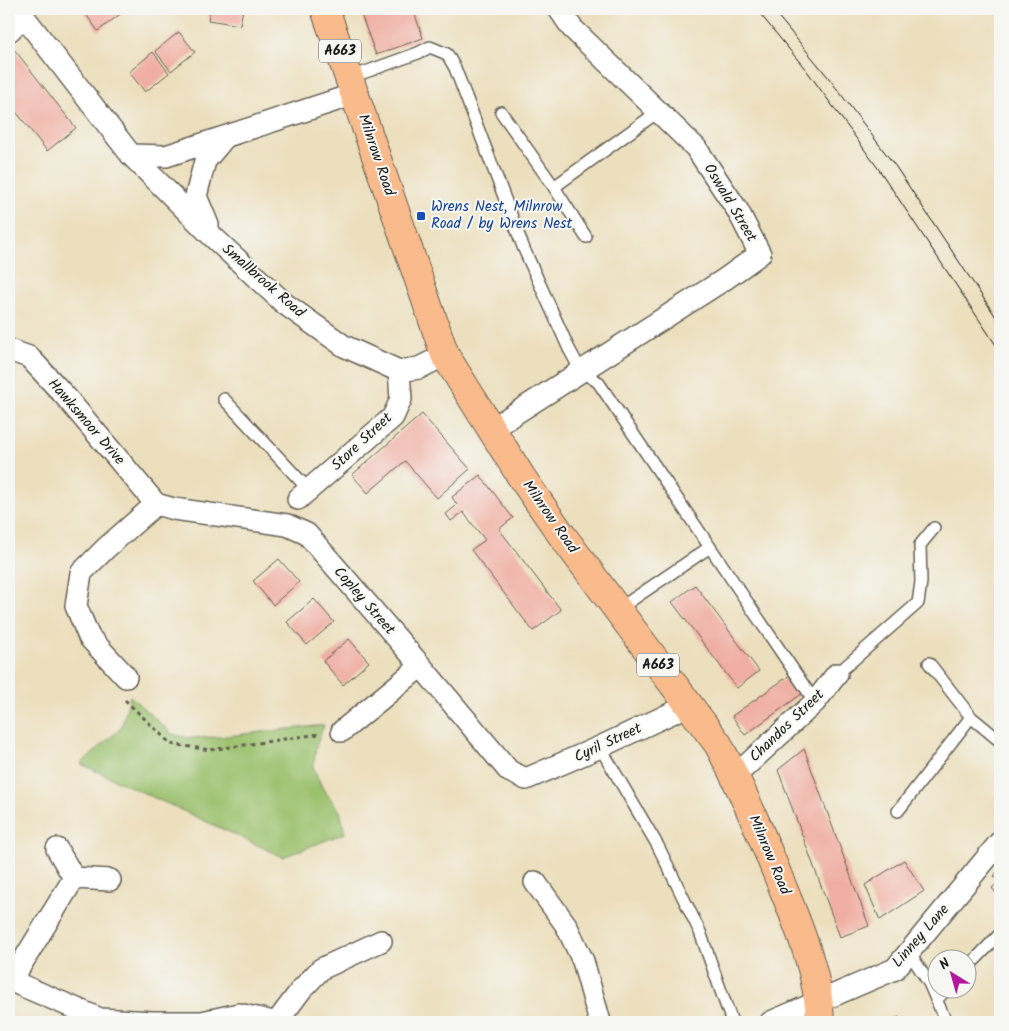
<svg xmlns="http://www.w3.org/2000/svg" width="1009" height="1031" font-family="Kalam,sans-serif">
	<rect width="100%" height="100%" fill="#f6f6f2"/>
	<filter id="ink" filterUnits="userSpaceOnUse"><feTurbulence type="fractalNoise" baseFrequency=".02" numOctaves="2"/><feDisplacementMap in="SourceGraphic" scale="10" xChannelSelector="R" yChannelSelector="G"/><feConvolveMatrix kernelMatrix="1 2 1 2 8 2 1 2 1" color-interpolation-filters="sRGB"/></filter>
	<filter id="wash" filterUnits="userSpaceOnUse"><feTurbulence type="fractalNoise" baseFrequency=".0096" numOctaves="4" result="noise"/><feDisplacementMap in="SourceGraphic" scale="20" xChannelSelector="R" yChannelSelector="G"/><feGaussianBlur stdDeviation="1.12" result="paint"/><feColorMatrix in="noise" values="0 0 0 0 0 0 0 0 0 0 0 0 0 0 0 0 0 1.4 0 .05"/><feComposite in="paint" operator="in"/></filter>
	<g filter="url(#wash)">
		<rect width="100%" height="100%" fill="#ecdfbd"/>
		<path fill="#9ac06b" stroke="#5b6e44" d="M 130,696 L 172,734 L 190,738 L 218,737 L 324,725 L 316,747 L 313,767 L 323,789 L 340,811 L 345,833 L 283,857 L 81,764 L 121,728 Z"/>
		<g id="blocks">
			<path fill="#f0aea2" d="M 82,9 L 121,9 L 123,12 L 98,31 Z
				M 210,9 L 243,9 L 240,25 L 208,20 Z
				M 359,9 L 413,9 L 423,38 L 376,55 Z
				M 179,32 L 195,52 L 171,71 L 155,51 Z
				M 10,44 L 76,128 L 47,151 L 9,103 L 9,45 Z
				M 153,52 L 169,73 L 145,92 L 129,72 Z
				M 422,414 L 470,469 L 437,498 L 405,461 L 368,493 L 352,475 Z
				M 480,475 L 513,518 L 499,529 L 561,610 L 533,631 L 471,550 L 485,540 L 463,512 L 451,521 L 446,514 L 457,505 L 452,497 Z
				M 279,559 L 299,582 L 273,605 L 253,581 Z
				M 695,585 L 759,671 L 737,688 L 672,602 Z
				M 314,599 L 334,622 L 307,645 L 287,622 Z
				M 349,639 L 369,662 L 343,685 L 323,661 Z
				M 790,675 L 803,693 L 745,735 L 732,716 Z
				M 804,749 L 869,926 L 840,937 L 778,770 Z
				M 904,860 L 924,891 L 880,920 L 865,885 Z
				M 1000,868 L 1000,898 L 992,888 L 999,882 L 994,876 Z
				M 899,1017 L 901,1022 L 885,1022 Z"/>
		</g>
	</g>
	<g filter="url(#ink)">
		<use href="#blocks" fill-opacity="0" stroke="#656054" stroke-width="1"/>
		<g fill="none" stroke-linecap="round" stroke-linejoin="round">
			<g stroke="#656054" stroke-width="14">
				<path id="service" d="M 349,78 L 418,53 L 430,47 L 447,54 L 455,68 L 524,249 L 569,349 L 581,371 L 598,382 L 815,702
					M 501,112 L 554,187
					M 586,237 L 554,187 L 659,111
					M 224,399 L 309,490
					M 617,610 L 710,547
					M 929,663 L 971,717 L 1000,741
					M 837,674 L 918,603 L 921,582 L 920,545 L 934,528
					M 600,747 L 658,846 L 700,932 L 732,1022
					M 898,811 L 971,717
					M 909,952 L 929,983 L 946,1022
					M 966,969 L 1000,934
					M 936,1000 L 948,988"/>
			</g>
			<g stroke="#656054" stroke-width="24">
				<path id="minor" d="M 18,9 L 131,155 L 213,237 L 285,304 L 344,346 L 399,371 L 419,368 L 445,355
					M 9,31 L 25,17
					M 131,155 L 166,156 L 355,94
					M 208,225 L 196,196 L 205,161 L 225,137
					M 9,350 L 29,357 L 65,396 L 156,504
					M 491,429 L 725,279 L 760,254 L 738,211 L 696,148 L 572,28 L 559,9
					M 298,499 L 393,417 L 401,399 L 399,371
					M 156,504 L 174,509 L 287,525 L 307,534 L 421,666 L 509,771 L 526,779 L 600,747 L 689,705
					M 126,677 L 89,637 L 76,606 L 81,573 L 106,548 L 156,504
					M 342,731 L 421,666
					M 735,776 L 815,702 L 837,674
					M 57,849 L 74,878 L 110,880
					M 535,882 L 566,925 L 583,961 L 600,1022
					M 9,980 L 100,1019 L 153,1022 L 202,1022 L 239,1014 L 273,1022
					M 11,981 L 74,878
					M 277,1022 L 301,990 L 321,969 L 381,941
					M 771,1022 L 895,969 L 1000,842"/>
			</g>
			<g stroke="#656054" stroke-width="30">
				<path id="primary" d="M 325,9 L 445,355 L 522,478 L 561,534 L 718,744 C 741,787 760,831 778,876 C 797,923 819,971 820,1022"/>
			</g>
			<path stroke="#656054" stroke-width="3" stroke-dasharray="4 4" stroke-linecap="butt" d="M 125,700 L 171,744 L 210,750 L 319,734"/>
			<use href="#service" stroke="#fff" stroke-width="11"/>
			<use href="#minor" stroke="#fff" stroke-width="21"/>
			<use href="#primary" stroke="#fabb8c" stroke-width="28"/>
			<path stroke="#1c1c1c" stroke-width="1" d="M 756,9 L 807,71 L 880,171 L 1000,351
				M 772,9 L 828,77 L 896,167 L 1000,323"/>
		</g>
	</g>
	<rect fill="#1a4fb4" stroke="#f6f6f2" stroke-width="2" x="416" y="211" width="10" height="10" rx="2.5"/>
	<g text-anchor="middle" dominant-baseline="central" stroke-width="4" stroke-linejoin="round" paint-order="stroke">
		<g fill="#f6f6f2" stroke="#5d5d5c" stroke-width="1">
			<rect x="319" y="39.5" width="42" height="23" rx="4"/>
			<rect x="637" y="653.5" width="42" height="23" rx="4"/>
		</g>
		<g font-size="14" font-weight="bold" fill="#1c1c1c">
			<text x="340" y="51">A663</text>
			<text x="658" y="665">A663</text>
		</g>
		<g font-size="15" fill="#1c1c1c" stroke="#f6f6f2">
			<text transform="translate(376 155) rotate(71)">Milnrow Road</text>
			<text transform="translate(730 203) rotate(59)">Oswald Street</text>
			<text transform="translate(263 281) rotate(41)">Smallbrook Road</text>
			<text transform="translate(86 422) rotate(49)">Hawksmoor Drive</text>
			<text transform="translate(362 442) rotate(-43)">Store Street</text>
			<text transform="translate(550 517) rotate(55)">Milnrow Road</text>
			<text transform="translate(364 601) rotate(49)">Copley Street</text>
			<text transform="translate(787 726) rotate(-44)">Chandos Street</text>
			<text transform="translate(608 743) rotate(-25)">Cyril Street</text>
			<text transform="translate(769 855) rotate(67)">Milnrow Road</text>
			<text transform="translate(921 936) rotate(-49)">Linney Lane</text>
		</g>
		<g font-size="15" fill="#164399" stroke="#f6f6f2" text-anchor="start">
			<text x="431" y="207">Wrens Nest, Milnrow<tspan x="431" dy="17">Road / by Wrens Nest</tspan></text>
		</g>
	</g>
	<rect width="1009" height="1031" fill="none" stroke="#f6f6f2" stroke-width="30"/>
	<g transform="translate(952 974) rotate(323)"><circle r="24" fill="#f6f6f2" stroke="#9f9f9c"/>
	<path d="M0-4L9 19L0 12L-9 19Z" fill="#b5179e"/>
	<text y="-8" font-size="14" font-weight="bold" text-anchor="middle" fill="#1c1c1c">N</text>
	</g>
</svg>
